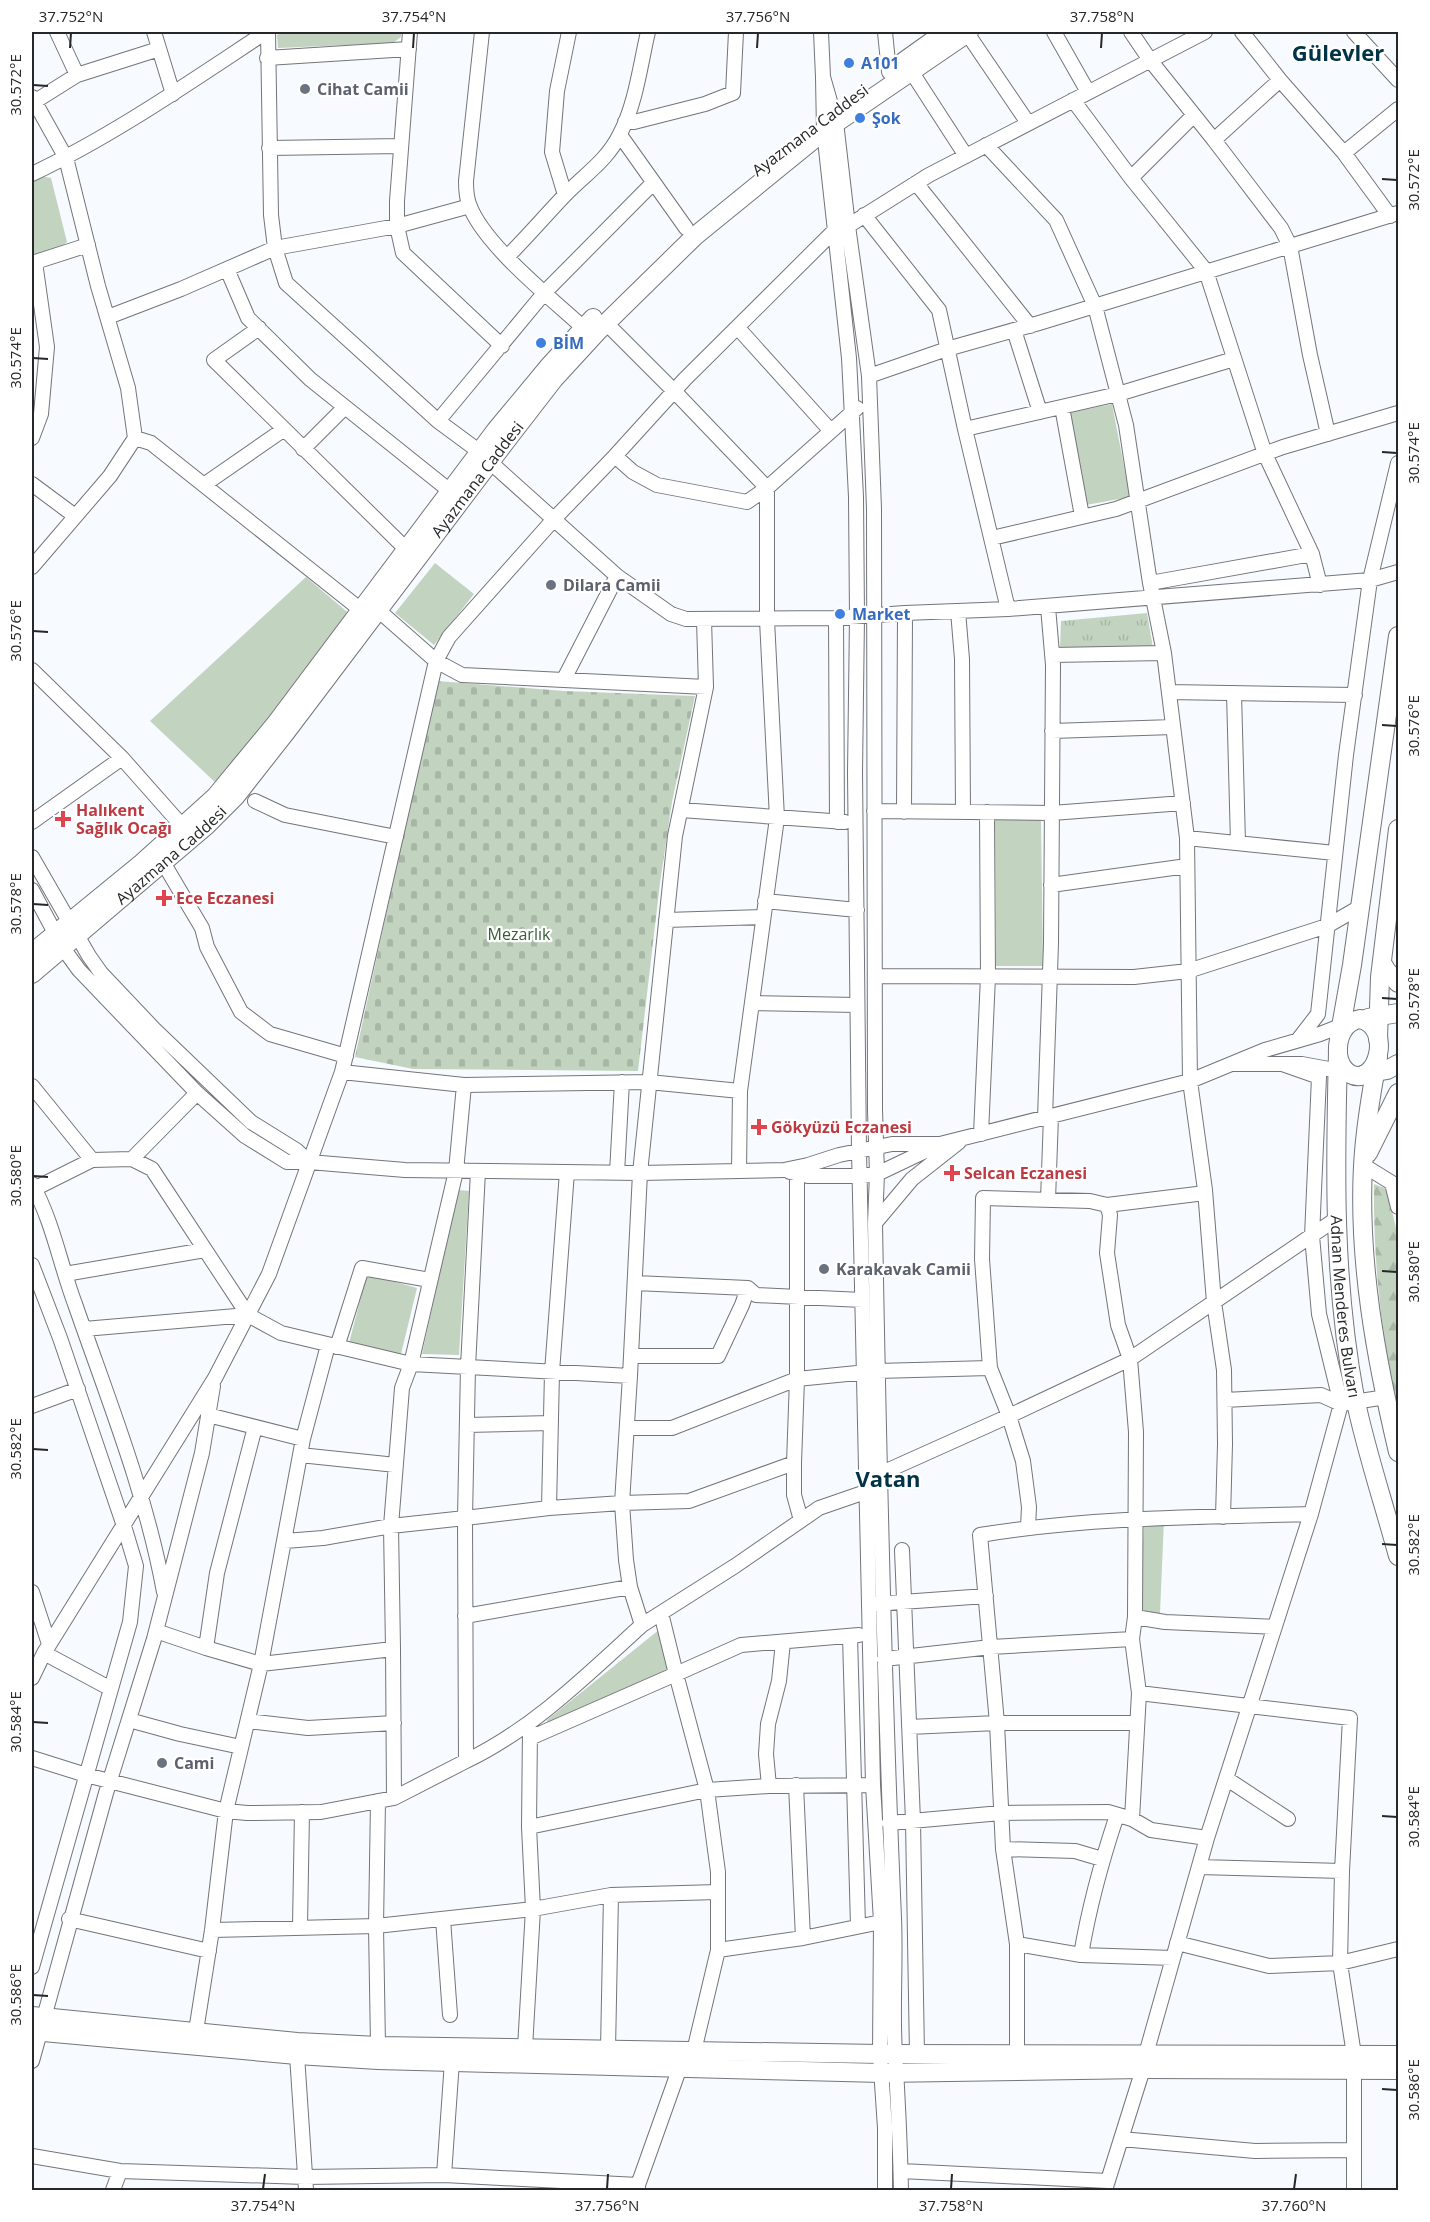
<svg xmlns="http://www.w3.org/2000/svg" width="1430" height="2222" font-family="'Open Sans',sans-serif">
	<defs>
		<pattern id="grass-tufts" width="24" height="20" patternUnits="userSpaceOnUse" patternTransform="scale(1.5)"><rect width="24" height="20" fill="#c2d4c0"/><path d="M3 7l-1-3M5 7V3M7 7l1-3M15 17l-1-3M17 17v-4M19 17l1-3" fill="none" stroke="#a7b6a5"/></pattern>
		<pattern id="forest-firs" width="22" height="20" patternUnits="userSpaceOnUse" patternTransform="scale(1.5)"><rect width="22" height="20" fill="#c2d4c0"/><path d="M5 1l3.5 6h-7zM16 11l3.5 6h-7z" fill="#a7b6a5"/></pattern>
		<pattern id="cemetery-stones" width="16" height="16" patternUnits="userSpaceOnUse" patternTransform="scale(1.5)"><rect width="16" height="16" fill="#c2d4c0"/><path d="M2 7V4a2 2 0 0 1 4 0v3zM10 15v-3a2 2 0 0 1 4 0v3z" fill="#a7b6a5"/></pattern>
	</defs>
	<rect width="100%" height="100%" fill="#f7faff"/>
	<path fill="url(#grass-tufts)" d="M 1147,613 L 1153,648 L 1060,648 L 1061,621 Z"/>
	<path fill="url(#forest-firs)" d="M 1374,1184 L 1387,1189 L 1398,1237 L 1398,1409 C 1381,1336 1373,1259 1374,1184 Z"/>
	<path fill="url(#cemetery-stones)" d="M 437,681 L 564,691 L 695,696 L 672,802 L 660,883 L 638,1071 L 413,1069 L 355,1057 Z"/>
	<path fill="#c2d4c0" d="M 284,32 L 401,32 L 401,37 L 393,43 L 278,48 L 277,35 Z
		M 40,176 L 51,178 L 67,242 L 60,248 L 32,255 L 32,180 Z
		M 1112,404 L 1130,497 L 1086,505 L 1069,413 Z
		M 435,563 L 474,594 L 434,645 L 395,613 Z
		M 306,577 L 352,616 L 217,784 L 150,721 Z
		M 995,818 L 1041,820 L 1043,966 L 996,966 Z
		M 458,1190 L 469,1191 L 459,1355 L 422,1354 Z
		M 367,1274 L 417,1288 L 401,1354 L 349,1343 Z
		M 1144,1520 L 1164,1520 L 1160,1613 L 1140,1613 Z
		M 660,1629 L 670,1673 L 547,1727 L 547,1720 Z"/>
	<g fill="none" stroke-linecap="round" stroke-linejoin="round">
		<g stroke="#73757a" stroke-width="16">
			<path id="minor" d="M 57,32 L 77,75
				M 154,32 L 173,94
				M 268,32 L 271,215 L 275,248 L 286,283 L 438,421 L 480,452
				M 410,32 L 397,201 L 397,226 L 403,253 L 502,346
				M 482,32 L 466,181 C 466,189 466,196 469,204 C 483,245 556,302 589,333
				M 821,32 L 823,77
				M 885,32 L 889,72
				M 1054,32 L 1088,92
				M 1131,32 L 1150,60 L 1214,140 L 1281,228 L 1290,246 L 1310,355 L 1328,434
				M 1242,32 L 1280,80 L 1344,153
				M 1354,32 L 1398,80
				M 967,33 L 1028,123
				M 267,58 L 409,49
				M 911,71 L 966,156
				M 32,97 L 66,158 L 98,286 L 128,388 L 135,438 L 110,476 L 32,567
				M 1073,100 L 1131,178
				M 34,102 L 77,75 L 159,49
				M 1194,115 L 1131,178 L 1206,271 L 1265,454 L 1312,554 L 1320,585
				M 625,122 L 634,122 L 705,104 L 733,93 L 736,32
				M 620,135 L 686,228
				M 1214,140 L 1280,80
				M 986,145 L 1056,220 L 1095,306 L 1126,425 L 1150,583 L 1164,653 L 1187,838 L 1190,1081 L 1205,1190 L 1214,1302 L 1224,1370 L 1225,1444 L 1223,1517
				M 269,148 L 401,146
				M 32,174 C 114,135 190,82 266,32
				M 916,183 L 1030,326
				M 565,195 L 552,152 L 557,91 L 569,32
				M 864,215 L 939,310 L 965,429
				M 1390,216 L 1344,153 L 1398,109
				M 848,226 L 929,175 L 1205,32
				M 507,257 C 527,237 545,216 564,196 C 584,175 607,161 620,134 C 636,103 640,66 648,32
				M 32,263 L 88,245
				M 227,269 L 248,318 L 310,379 L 450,491
				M 108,317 L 181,289 L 275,248 L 397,226 L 470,206
				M 606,323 L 674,391 L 767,488 L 767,620 L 777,818 L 740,1091 L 739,1171
				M 259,328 L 214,360 L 406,549 L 414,554
				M 738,328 L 830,430
				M 1014,330 L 1040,412
				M 869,376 L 947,349 L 1039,323 L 1398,213
				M 1062,407 L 1082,516
				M 438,421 L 545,292 L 653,183
				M 32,438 L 41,414 L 47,347 L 35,262
				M 135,438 L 151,443 L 361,610
				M 303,449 L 345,407
				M 615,456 L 633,472 L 657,485 L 747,502 L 767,488 L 857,408
				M 490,462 L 617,576 L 671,614 L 686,619 L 836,618 L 905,613 L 1008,609 L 1370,580 L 1398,572
				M 32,484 L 75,516
				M 205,484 L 283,430
				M 992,538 L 1116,509 L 1283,447 L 1398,413
				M 1150,583 L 1312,554
				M 1008,609 L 965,429 L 1118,394 L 1234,359
				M 378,610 L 436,661 L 449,637 L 555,518 L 615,456 L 685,379 L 834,231
				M 958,611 L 962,659 L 963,812
				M 836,618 L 837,822
				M 1052,655 L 1164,653
				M 32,670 L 122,758 L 183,827
				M 564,679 L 617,576
				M 1169,692 L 1355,695
				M 1234,693 L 1238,843
				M 1052,731 L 1173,727
				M 255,801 L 285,815 L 396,837
				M 681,810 L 845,822
				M 874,811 L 1052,813 L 1183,803
				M 904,812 L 905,613
				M 32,822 L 122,758
				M 1187,838 L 1335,853
				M 32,857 L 89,956 L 101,973 L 154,1029 L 251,1122 L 296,1150 L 309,1162 L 287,1162 L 245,1136 L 197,1093 L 79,970 L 63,948 L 32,890
				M 164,864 L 202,928 L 207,947 L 241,1012 L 270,1034 L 346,1056
				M 1051,885 L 1187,866
				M 765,901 L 857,910
				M 666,920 L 763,917
				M 875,976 L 1134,977 L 1188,971 L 1327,926 L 1360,907
				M 752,1003 L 857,1005
				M 1298,1040 L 1318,1014 L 1346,755 L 1370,580 L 1398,463
				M 1236,1064 L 1302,1064 L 1345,1072
				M 1282,1064 L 1319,1077 L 1312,1236 L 1319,1314 L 1341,1404
				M 342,1072 L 464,1085 L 649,1082 L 740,1091
				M 32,1086 L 92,1160 L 34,1189
				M 1045,1118 L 1051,943 L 1053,665 L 1048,607
				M 981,1134 L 988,976 L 987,812
				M 132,1159 L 197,1093
				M 309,1162 L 405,1170 L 640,1173 L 784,1170 L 808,1165 L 839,1155 L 892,1144 L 940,1144
				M 1363,1165 L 1392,1183 L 1398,1207
				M 790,1172 L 808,1176 L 861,1176 L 877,1174 L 940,1144 L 1190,1081 L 1265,1050 L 1320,1034 L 1348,1023
				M 617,1173 L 622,1082
				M 797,1173 L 797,1379 L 877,1371 L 990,1368
				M 32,1184 C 53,1222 60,1264 75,1304 C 108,1399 146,1493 164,1592
				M 1048,1200 L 1051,1116
				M 1107,1205 L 1110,1215 L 1107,1253 L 1118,1325 L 1130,1359 L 1136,1432 L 1135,1617 L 1132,1639 L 1139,1693 L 1132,1819
				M 875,1223 L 912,1179 L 959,1142
				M 32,1265 L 60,1338 L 124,1526 L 136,1566 L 130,1622 L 32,1967
				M 65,1274 L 205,1250
				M 635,1283 L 748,1288 L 756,1295 L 862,1300
				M 248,1315 L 281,1333 L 411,1364 L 456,1171 L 464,1085
				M 84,1329 L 248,1315 L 152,1169 L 132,1159 L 92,1160
				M 337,1347 L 362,1268 L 430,1280
				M 631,1356 L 718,1356 L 742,1305 L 748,1288
				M 1225,1400 L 1321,1395 L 1341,1404
				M 32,1406 L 78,1389
				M 208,1415 L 303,1439 L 328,1345
				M 467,1425 L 551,1423
				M 627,1428 L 672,1428 L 797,1379 L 794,1463 L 689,1501 L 622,1503 L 626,1560 L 630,1587
				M 300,1455 L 396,1465
				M 794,1463 L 794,1495 L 801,1520
				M 873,1477 L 1009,1416 L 1130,1359 L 1336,1219
				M 549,1508 L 622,1503 L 630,1376
				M 1028,1527 L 1029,1507 L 1023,1461 L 1009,1416 L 990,1368 L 982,1259 L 983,1198 L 1090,1201 L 1107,1205 L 1205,1193
				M 285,1541 L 323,1538 L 391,1526 L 402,1388 L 411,1364 L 468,1367 L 478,1171
				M 902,1550 L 913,1821 L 917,2055
				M 32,1592 L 49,1644
				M 874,1604 L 986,1596
				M 661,1613 L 676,1674 L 741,1645 L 859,1635
				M 465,1616 L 630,1587 L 642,1625 C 587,1675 533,1729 466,1761
				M 1135,1617 L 1165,1622 L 1275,1627
				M 642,1625 L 735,1566 L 819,1508 L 874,1489
				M 156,1631 L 206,1648 L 217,1573 L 255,1427
				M 850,1636 L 858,1926
				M 206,1648 L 261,1664 L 303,1439
				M 393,1649 L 391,1526 L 465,1518 L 468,1367 L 630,1376 L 640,1173 L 675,836 L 706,687
				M 393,1649 L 394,1798 L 321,1812 L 247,1813 L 226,1811 L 261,1664 Z
				M 44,1653 L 111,1689
				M 884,1659 L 991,1647 L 1132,1639
				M 32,1678 L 44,1653 L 215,1378 L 269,1274 L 342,1072 L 436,661 L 462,675 L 706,687 L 704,620
				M 1139,1693 L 1350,1718 L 1342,1871 L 1340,1963 L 1354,2055
				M 129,1720 L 180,1734 L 241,1747
				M 248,1721 L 308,1728 L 394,1723
				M 909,1727 L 997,1723 L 1137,1723
				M 530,1729 L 529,1827 L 533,1909 L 611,1895 L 718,1892
				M 530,1738 L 676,1674 L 707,1790 L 769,1786 L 873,1785
				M 32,1758 L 86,1775 L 226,1811 L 212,1930 L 196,2031
				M 1227,1779 L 1288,1819
				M 796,1785 L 803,1938 L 881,1922
				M 769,1786 L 766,1754 L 768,1724 L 779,1681 L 783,1642
				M 394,1798 L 466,1761 L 465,1518 L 549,1508 L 552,1372 L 567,1172
				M 378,1801 L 376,1926 L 378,2046
				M 889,1823 L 1001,1813 L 1108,1812 L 1132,1819 L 1151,1830 L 1207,1838
				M 529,1827 L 707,1790 L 718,1872 L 718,1950 L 803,1938
				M 1003,1849 L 1075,1851 L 1102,1859
				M 1199,1867 L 1342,1871
				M 69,1919 L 209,1951
				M 443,1919 L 450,2015
				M 300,1926 L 302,1812
				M 212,1930 L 376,1926 L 533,1909 L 525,2048
				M 1177,1943 L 1269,1966 L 1340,1963 L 1398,1949
				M 1017,1944 L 1081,1955 L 1173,1958
				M 1081,1955 C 1089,1907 1102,1860 1117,1815
				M 608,2050 L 611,1895
				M 694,2051 L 718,1950
				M 1146,2054 L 1207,1838 L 1311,1514
				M 297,2055 L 306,2190
				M 1017,2055 L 1017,1944 L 1003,1849 L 997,1723 L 980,1535 C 1090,1517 1200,1517 1311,1514 L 1341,1404 L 1386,1397
				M 32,2061 L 106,1793 L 154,1639 L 202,1453 L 213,1386
				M 1354,2070 L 1354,2190
				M 1121,2139 L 1255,2151 L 1354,2150
				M 32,2156 L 120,2171 L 305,2177 L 444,2175 L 452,2061
				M 901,2171 L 1108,2181
				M 444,2175 L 638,2185
				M 113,2190 L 120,2171
				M 638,2190 L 638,2185 L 680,2067
				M 885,2190 L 885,2128 L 880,2054 L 881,1922 L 873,1785 L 859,1151 L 855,773 L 857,617 L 856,497 L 849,358 L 824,131 L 823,77 L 836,122 L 848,226 L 869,376 L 874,509 L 875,1110 L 877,1174 L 875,1223 C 879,1455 884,1687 894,1918 C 896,1964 892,2009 895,2054 C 898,2100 900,2145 901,2190
				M 1105,2190 L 1143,2069"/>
		</g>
		<g stroke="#73757a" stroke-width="20">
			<g id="major">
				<path d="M 903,62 L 945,32"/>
				<path d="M 32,953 L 142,863 L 215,797 L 277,722 L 496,430 L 550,365 L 593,318"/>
				<path d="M 1382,963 L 1387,971 L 1398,983"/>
				<path id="s1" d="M 32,974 L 206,826 L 235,797 L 286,732 L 506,441 L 554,379 L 599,330 L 695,236 L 824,131 L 969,32"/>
				<path d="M 1368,1018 L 1398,1013"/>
				<path d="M 1360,1019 C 1394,1027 1377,1088 1350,1074 C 1343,1070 1339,1062 1338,1054 C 1337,1038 1343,1022 1360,1019 Z"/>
				<path d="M 1339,1038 L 1352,965 L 1398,636"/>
				<path d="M 1378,1039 L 1380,977 L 1398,829"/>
				<path id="s2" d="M 1338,1052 C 1335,1171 1333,1280 1355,1398 C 1366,1451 1384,1504 1398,1556"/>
				<path d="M 1378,1057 C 1371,1093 1365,1129 1363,1166 C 1358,1262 1376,1359 1398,1452"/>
				<path d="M 1365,1074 L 1387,1070 L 1398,1064"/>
				<path d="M 1368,1153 L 1398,1093"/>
				<path d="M 32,2016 L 297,2042 L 378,2046 L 880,2054 L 1398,2055"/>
				<path d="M 32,2031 L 297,2055 L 378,2060 L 882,2073 L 1143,2069 L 1398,2070"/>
			</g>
		</g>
		<use href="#minor" stroke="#fff" stroke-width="14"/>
		<use href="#major" stroke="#fff" stroke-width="18"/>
	</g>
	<path fill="none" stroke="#262728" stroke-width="2" d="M 70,48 L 71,33M 413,48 L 414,33M 757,48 L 758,33M 1101,48 L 1102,33M 33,85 L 48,86M 1382,179 L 1397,180M 33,358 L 48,359M 1382,452 L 1397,453M 33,631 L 48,632M 1382,725 L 1397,726M 33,904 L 48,905M 1382,998 L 1397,999M 33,1176 L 48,1177M 1382,1271 L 1397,1272M 33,1449 L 48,1450M 1382,1544 L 1397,1545M 33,1722 L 48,1723M 1382,1816 L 1397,1817M 33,1995 L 48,1996M 1382,2089 L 1397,2090M 263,2189 L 265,2174M 607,2189 L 608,2174M 951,2189 L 952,2174M 1294,2189 L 1296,2174"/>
	<g fill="#3f7fe0" stroke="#fff" stroke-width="2">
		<circle cx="849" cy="63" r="6"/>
		<circle cx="860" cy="118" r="6"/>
		<circle cx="541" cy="343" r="6"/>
		<circle cx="840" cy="614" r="6"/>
	</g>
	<g fill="#6b7280" stroke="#fff" stroke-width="2">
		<circle cx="305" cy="89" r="6"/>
		<circle cx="551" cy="585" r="6"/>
		<circle cx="824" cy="1269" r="6"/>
		<circle cx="162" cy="1763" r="6"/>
	</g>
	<g fill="#e0444e" stroke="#fff" stroke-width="2">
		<path d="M60 810h6v6h6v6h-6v6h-6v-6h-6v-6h6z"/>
		<path d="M161 889h6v6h6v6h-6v6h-6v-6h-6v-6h6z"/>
		<path d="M756 1118h6v6h6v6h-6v6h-6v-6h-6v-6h6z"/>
		<path d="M949 1164h6v6h6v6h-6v6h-6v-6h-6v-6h6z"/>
	</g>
	<g text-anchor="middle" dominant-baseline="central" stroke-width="4.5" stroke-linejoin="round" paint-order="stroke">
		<g font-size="16" font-weight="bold" fill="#366cbe" stroke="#fff" text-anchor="start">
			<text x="861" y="63">A101</text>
			<text x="872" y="118">Şok</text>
			<text x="553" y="343">BİM</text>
			<text x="852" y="614">Market</text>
		</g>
		<g font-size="16" font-weight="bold" fill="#5b616d" stroke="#fff" text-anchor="start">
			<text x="317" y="89">Cihat Camii</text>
			<text x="563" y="585">Dilara Camii</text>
			<text x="836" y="1269">Karakavak Camii</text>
			<text x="174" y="1763">Cami</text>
		</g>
		<g font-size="16" fill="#262728" stroke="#fff">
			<text transform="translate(810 130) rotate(-37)">Ayazmana Caddesi</text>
			<text stroke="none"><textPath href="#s1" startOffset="669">Ayazmana Caddesi</textPath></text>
			<text stroke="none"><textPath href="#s1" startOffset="183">Ayazmana Caddesi</textPath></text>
			<text stroke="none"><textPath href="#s2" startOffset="255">Adnan Menderes Bulvarı</textPath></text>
		</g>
		<g font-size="16" font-weight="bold" fill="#be3a42" stroke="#fff" text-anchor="start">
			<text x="76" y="810">Halıkent<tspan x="76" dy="18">Sağlık Ocağı</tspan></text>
			<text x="176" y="898">Ece Eczanesi</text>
			<text x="771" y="1127">Gökyüzü Eczanesi</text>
			<text x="964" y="1173">Selcan Eczanesi</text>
		</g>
		<g font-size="16" fill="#385c34" stroke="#fff">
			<text x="519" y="934">Mezarlık</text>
		</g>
		<g font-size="22" font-weight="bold" fill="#003345" stroke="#fff">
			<text x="1338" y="52">Gülevler</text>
			<text x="888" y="1478">Vatan</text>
		</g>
	</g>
	<rect width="1430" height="2222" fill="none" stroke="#ffffff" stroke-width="66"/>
	<rect x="33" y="33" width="1364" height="2156" fill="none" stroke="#262728" stroke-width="2"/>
	<g font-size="15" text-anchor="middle" fill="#262728">
		<text x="71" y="22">37.752°N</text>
		<text x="414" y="22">37.754°N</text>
		<text x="758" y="22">37.756°N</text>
		<text x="1102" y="22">37.758°N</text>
		<text transform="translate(16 85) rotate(-90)" y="5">30.572°E</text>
		<text transform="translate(1414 180) rotate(-90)" y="5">30.572°E</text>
		<text transform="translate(16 358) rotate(-90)" y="5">30.574°E</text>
		<text transform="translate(1414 453) rotate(-90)" y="5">30.574°E</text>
		<text transform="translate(16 631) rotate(-90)" y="5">30.576°E</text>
		<text transform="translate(1414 726) rotate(-90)" y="5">30.576°E</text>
		<text transform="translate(16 904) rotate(-90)" y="5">30.578°E</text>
		<text transform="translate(1414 999) rotate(-90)" y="5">30.578°E</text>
		<text transform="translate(16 1176) rotate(-90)" y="5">30.580°E</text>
		<text transform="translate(1414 1272) rotate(-90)" y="5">30.580°E</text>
		<text transform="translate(16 1449) rotate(-90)" y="5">30.582°E</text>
		<text transform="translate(1414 1545) rotate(-90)" y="5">30.582°E</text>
		<text transform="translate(16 1722) rotate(-90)" y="5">30.584°E</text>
		<text transform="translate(1414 1817) rotate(-90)" y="5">30.584°E</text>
		<text transform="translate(16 1995) rotate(-90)" y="5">30.586°E</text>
		<text transform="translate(1414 2090) rotate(-90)" y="5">30.586°E</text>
		<text x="263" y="2211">37.754°N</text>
		<text x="607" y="2211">37.756°N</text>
		<text x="951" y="2211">37.758°N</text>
		<text x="1294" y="2211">37.760°N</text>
	</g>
</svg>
